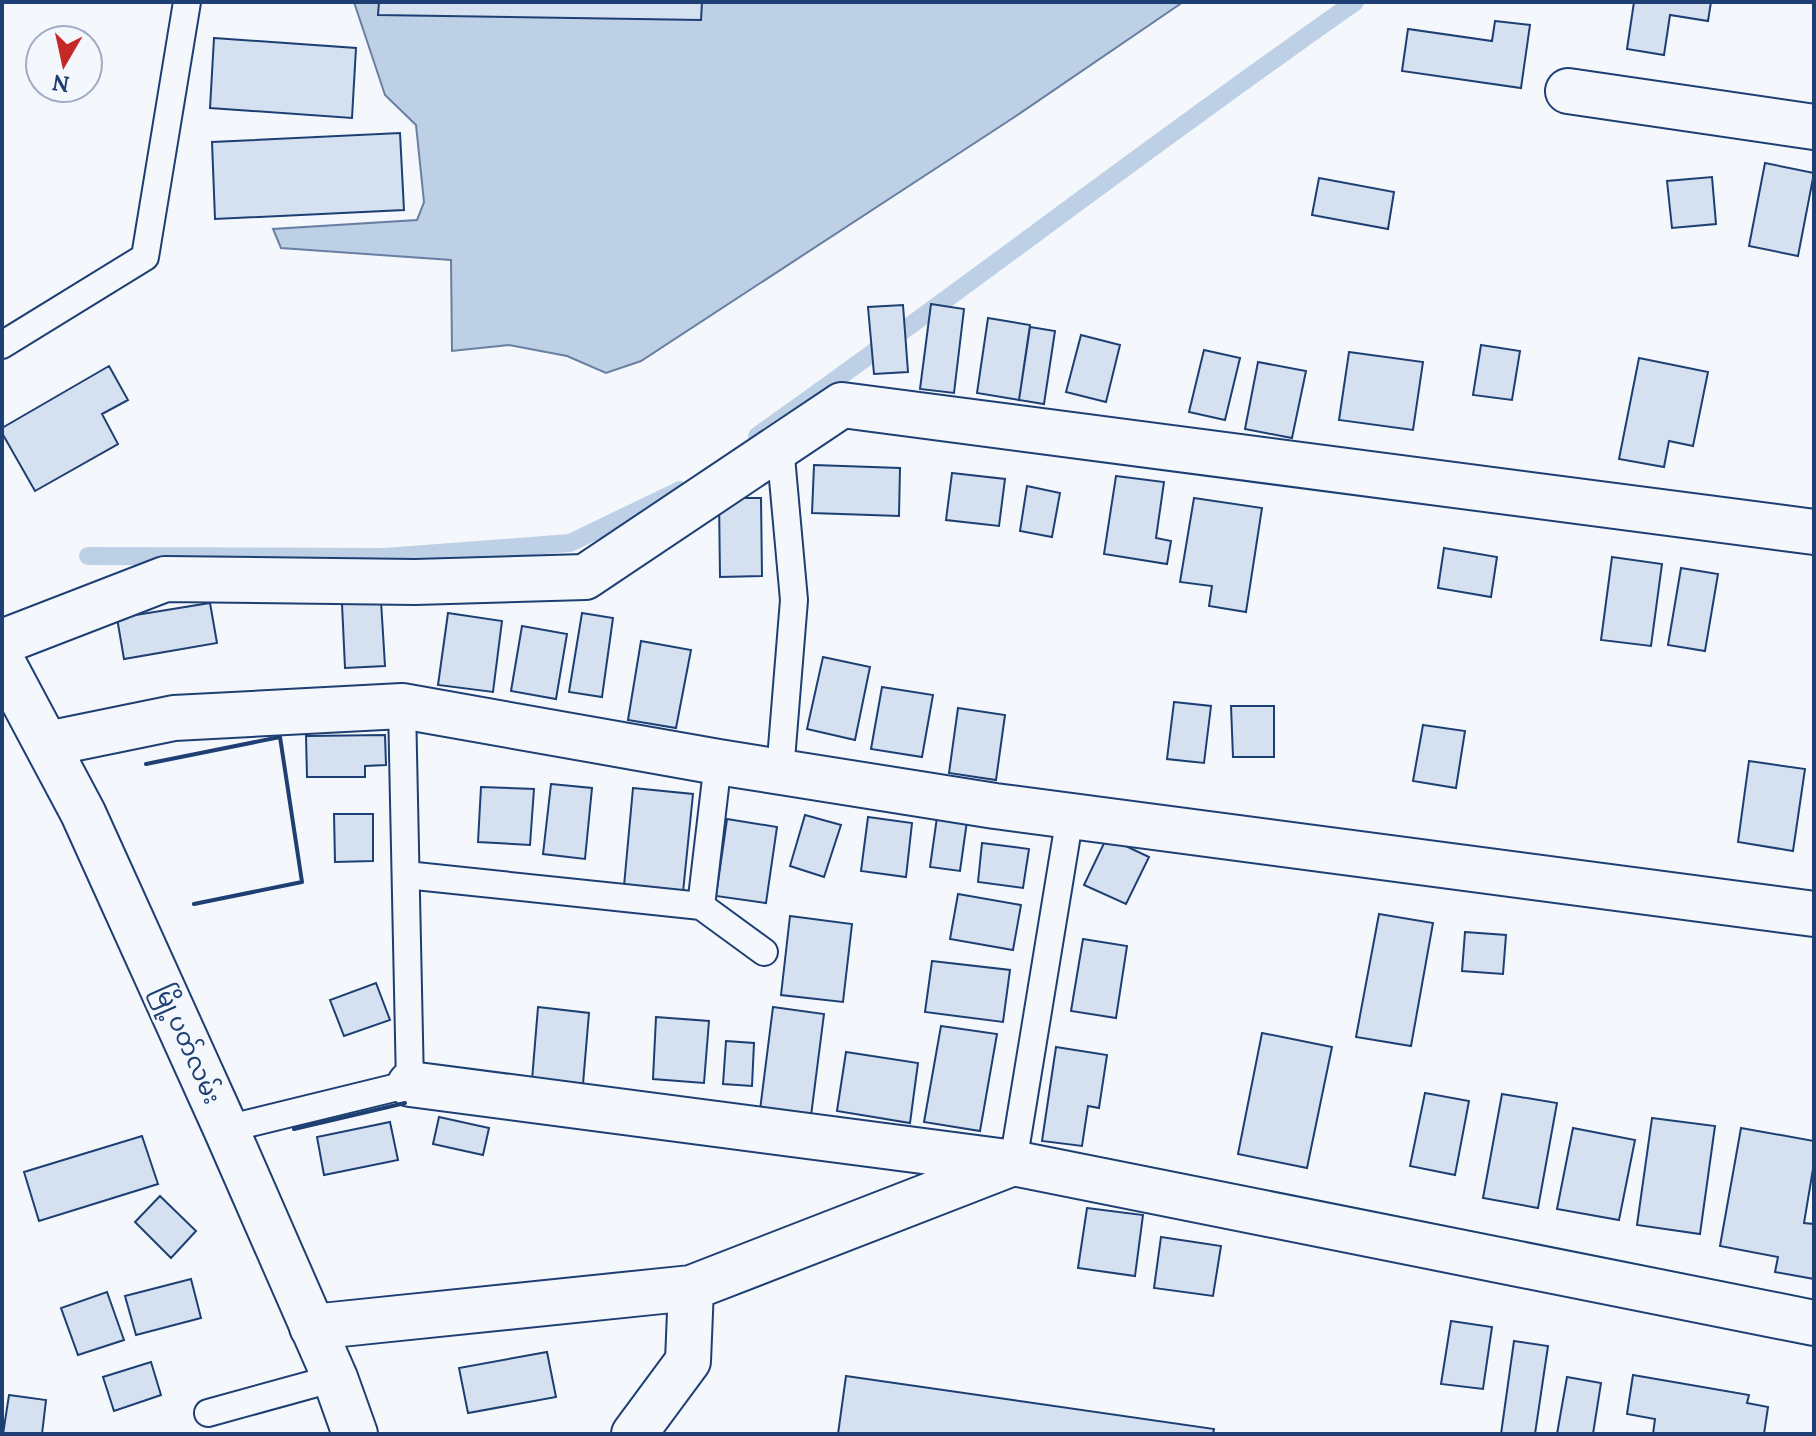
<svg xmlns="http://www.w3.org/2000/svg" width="1816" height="1436" font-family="Lora,'Noto Sans Myanmar',serif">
	<rect width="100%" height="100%" fill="#f4f7fb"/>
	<path fill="#bed0e5" stroke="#687fa3" stroke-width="2" d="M 354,2 L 1183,2 L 1013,118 L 641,361 L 606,373 L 567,356 L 509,345 L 452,351 L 451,260 L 281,248 L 273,229 L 417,220 L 424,202 L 416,125 L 385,95 Z"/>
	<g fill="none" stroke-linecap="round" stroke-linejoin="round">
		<path stroke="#bed0e5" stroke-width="18" d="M 757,436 C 958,294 1153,143 1355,2
			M 88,556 L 385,557 L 570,543 L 680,490"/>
	</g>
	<path fill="#d5e0f0" stroke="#1d3f73" stroke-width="2" d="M 379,2 L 702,2 L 701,20 L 378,15 Z
		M 1634,2 L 1711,2 L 1708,21 L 1670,15 L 1664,55 L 1627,49 Z
		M 1495,21 L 1530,25 L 1521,88 L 1402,71 L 1408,29 L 1492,41 Z
		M 214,38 L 356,48 L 352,118 L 210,108 Z
		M 400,133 L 404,210 L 215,219 L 212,142 Z
		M 1765,163 L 1814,173 L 1798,256 L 1749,246 Z
		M 1712,177 L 1716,224 L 1672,228 L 1667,181 Z
		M 1319,178 L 1394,192 L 1388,229 L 1312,215 Z
		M 931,304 L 964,309 L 954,393 L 920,389 Z
		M 903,305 L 908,372 L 874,374 L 868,307 Z
		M 988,318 L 1030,325 L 1019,400 L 977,393 Z
		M 1030,327 L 1055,331 L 1044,404 L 1019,400 Z
		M 1081,335 L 1120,345 L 1106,402 L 1066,392 Z
		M 1481,345 L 1520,351 L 1512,400 L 1473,395 Z
		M 1204,350 L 1240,358 L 1225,420 L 1189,412 Z
		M 1349,352 L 1423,362 L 1413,430 L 1339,420 Z
		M 1639,358 L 1708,372 L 1693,446 L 1669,441 L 1664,467 L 1619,459 Z
		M 1258,362 L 1306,371 L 1292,438 L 1245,429 Z
		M 109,366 L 128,400 L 102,414 L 118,444 L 35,491 L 2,433 L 2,428 Z
		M 814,465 L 900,468 L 899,516 L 812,513 Z
		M 952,473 L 1005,479 L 999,526 L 946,520 Z
		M 1116,476 L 1164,482 L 1156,538 L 1171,541 L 1167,564 L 1104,554 Z
		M 1027,486 L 1060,493 L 1052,537 L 1020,531 Z
		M 719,498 L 761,498 L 762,576 L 720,577 Z
		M 1194,498 L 1262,508 L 1246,612 L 1209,606 L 1212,586 L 1180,582 Z
		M 1444,548 L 1497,557 L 1491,597 L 1438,588 Z
		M 1612,557 L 1662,564 L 1651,646 L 1601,640 Z
		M 1681,568 L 1718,574 L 1705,651 L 1668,645 Z
		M 381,601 L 385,666 L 345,668 L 342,604 Z
		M 210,603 L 217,643 L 124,659 L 117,618 Z
		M 448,613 L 502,621 L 493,692 L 438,685 Z
		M 582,613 L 613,618 L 602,697 L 569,692 Z
		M 522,626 L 567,634 L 556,699 L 511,691 Z
		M 641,641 L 691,650 L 676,728 L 628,720 Z
		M 823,657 L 870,667 L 855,740 L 807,729 Z
		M 882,687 L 933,695 L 922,757 L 871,749 Z
		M 1174,702 L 1211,706 L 1204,763 L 1167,759 Z
		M 1231,706 L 1274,706 L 1274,757 L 1233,757 Z
		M 958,708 L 1005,715 L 996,780 L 949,773 Z
		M 1423,725 L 1465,731 L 1456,788 L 1413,781 Z
		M 385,735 L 386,765 L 365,766 L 365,777 L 307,777 L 306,736 Z
		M 1749,761 L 1805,769 L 1793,851 L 1738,842 Z
		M 551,784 L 592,788 L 585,859 L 543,854 Z
		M 481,787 L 534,789 L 530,845 L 478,842 Z
		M 633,788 L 693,794 L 683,892 L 624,886 Z
		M 334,814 L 373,814 L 373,861 L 335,862 Z
		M 805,815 L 841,825 L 824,877 L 790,866 Z
		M 868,817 L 912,823 L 906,877 L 861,871 Z
		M 937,817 L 967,821 L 960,871 L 930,867 Z
		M 727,819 L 777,827 L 766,903 L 716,896 Z
		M 1107,837 L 1149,857 L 1126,904 L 1084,885 Z
		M 982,843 L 1029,849 L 1023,888 L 978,882 Z
		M 958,894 L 1021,905 L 1013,950 L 950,939 Z
		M 1379,914 L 1433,923 L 1411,1046 L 1356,1037 Z
		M 790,916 L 852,924 L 843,1002 L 781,995 Z
		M 1465,932 L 1506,935 L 1503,974 L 1462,971 Z
		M 1083,939 L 1127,946 L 1116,1018 L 1071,1011 Z
		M 932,961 L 1010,970 L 1003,1022 L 925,1012 Z
		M 376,983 L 390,1020 L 344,1036 L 330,1000 Z
		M 538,1007 L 589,1013 L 583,1084 L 532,1080 Z
		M 773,1007 L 824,1014 L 811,1116 L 760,1110 Z
		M 656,1017 L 709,1021 L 704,1083 L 653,1079 Z
		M 941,1026 L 997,1034 L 980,1131 L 924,1122 Z
		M 1262,1033 L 1332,1047 L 1307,1168 L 1238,1154 Z
		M 726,1041 L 754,1043 L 752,1086 L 723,1084 Z
		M 1056,1047 L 1107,1055 L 1099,1108 L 1088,1106 L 1082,1146 L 1042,1141 Z
		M 846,1052 L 918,1063 L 910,1123 L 837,1111 Z
		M 1425,1093 L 1469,1101 L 1455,1175 L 1410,1166 Z
		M 1502,1094 L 1557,1103 L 1538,1208 L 1483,1198 Z
		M 439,1117 L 489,1128 L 483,1155 L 433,1144 Z
		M 1652,1118 L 1715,1126 L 1700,1234 L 1637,1225 Z
		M 390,1122 L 398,1160 L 324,1175 L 317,1137 Z
		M 1573,1128 L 1635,1140 L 1619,1220 L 1557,1209 Z
		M 1741,1128 L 1814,1141 L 1814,1163 L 1804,1223 L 1814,1224 L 1814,1279 L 1775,1272 L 1778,1257 L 1720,1246 Z
		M 142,1136 L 158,1184 L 39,1221 L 24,1172 Z
		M 160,1196 L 196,1231 L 171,1258 L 135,1222 Z
		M 1087,1208 L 1143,1215 L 1135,1276 L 1078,1268 Z
		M 1161,1237 L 1221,1246 L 1213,1296 L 1154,1288 Z
		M 191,1279 L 201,1318 L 136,1335 L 125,1296 Z
		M 107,1292 L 124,1340 L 78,1355 L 61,1308 Z
		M 1451,1321 L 1492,1327 L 1483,1389 L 1441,1384 Z
		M 1514,1341 L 1548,1346 L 1535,1434 L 1501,1434 Z
		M 547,1352 L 556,1397 L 468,1413 L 459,1368 Z
		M 151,1362 L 161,1395 L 114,1411 L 103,1377 Z
		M 1633,1375 L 1749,1395 L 1747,1403 L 1768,1407 L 1764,1434 L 1653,1434 L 1655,1419 L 1627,1414 Z
		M 846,1376 L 1214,1429 L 1213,1434 L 838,1434 Z
		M 1567,1377 L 1601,1383 L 1593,1434 L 1557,1434 Z
		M 9,1395 L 46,1400 L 42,1434 L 3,1434 Z"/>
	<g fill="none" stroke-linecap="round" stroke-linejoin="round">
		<g stroke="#1d3f73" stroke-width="30">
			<path id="service" d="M 2,345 L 145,257 L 187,2
				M 718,762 L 701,906 L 764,952
				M 780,772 L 794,600 L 780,446
				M 406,875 L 701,906
				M 226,1129 L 410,1084 L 402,706
				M 1013,1163 L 1070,816
				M 208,1413 L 335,1378"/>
		</g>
		<g stroke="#1d3f73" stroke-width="48">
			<path id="minor" d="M 1568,91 L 1814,127
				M 2,642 L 165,579 L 415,582 L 585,577 L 842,405 L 1814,532
				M 47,744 L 174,718 L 402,706 L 718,762 L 995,806 L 1814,914
				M 410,1084 L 1007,1162
				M 312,1327 L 691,1288 L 1013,1163 L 1814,1323
				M 634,1434 L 688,1361 L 691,1288"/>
		</g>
		<g stroke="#1d3f73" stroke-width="48">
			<path id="secondary" d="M 2,661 L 83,813 L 226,1129 L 335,1378 L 355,1434"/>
		</g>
		<use href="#service" stroke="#f4f7fb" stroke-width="26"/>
		<use href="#minor" stroke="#f4f7fb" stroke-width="44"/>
		<use href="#secondary" stroke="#f4f7fb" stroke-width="44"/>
		<path stroke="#1d3f73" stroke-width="4" d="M 146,764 L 280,737 L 302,882 L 194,904
			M 294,1129 L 405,1103"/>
	</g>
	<g text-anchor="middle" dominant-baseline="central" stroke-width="6" stroke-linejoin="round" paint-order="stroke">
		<g font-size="24" fill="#1d3f73" stroke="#f4f7fb">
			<text transform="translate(188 1044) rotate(66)">မြို့ပတ်လမ်း</text>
		</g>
	</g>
	<rect width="1816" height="1436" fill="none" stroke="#1d3f73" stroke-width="8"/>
	<g transform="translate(64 64) rotate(189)"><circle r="38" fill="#f4f7fb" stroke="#9eadc5" stroke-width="2"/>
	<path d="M0-6L14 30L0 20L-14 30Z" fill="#c62828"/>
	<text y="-12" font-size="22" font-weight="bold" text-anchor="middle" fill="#1d3f73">N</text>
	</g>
</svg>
